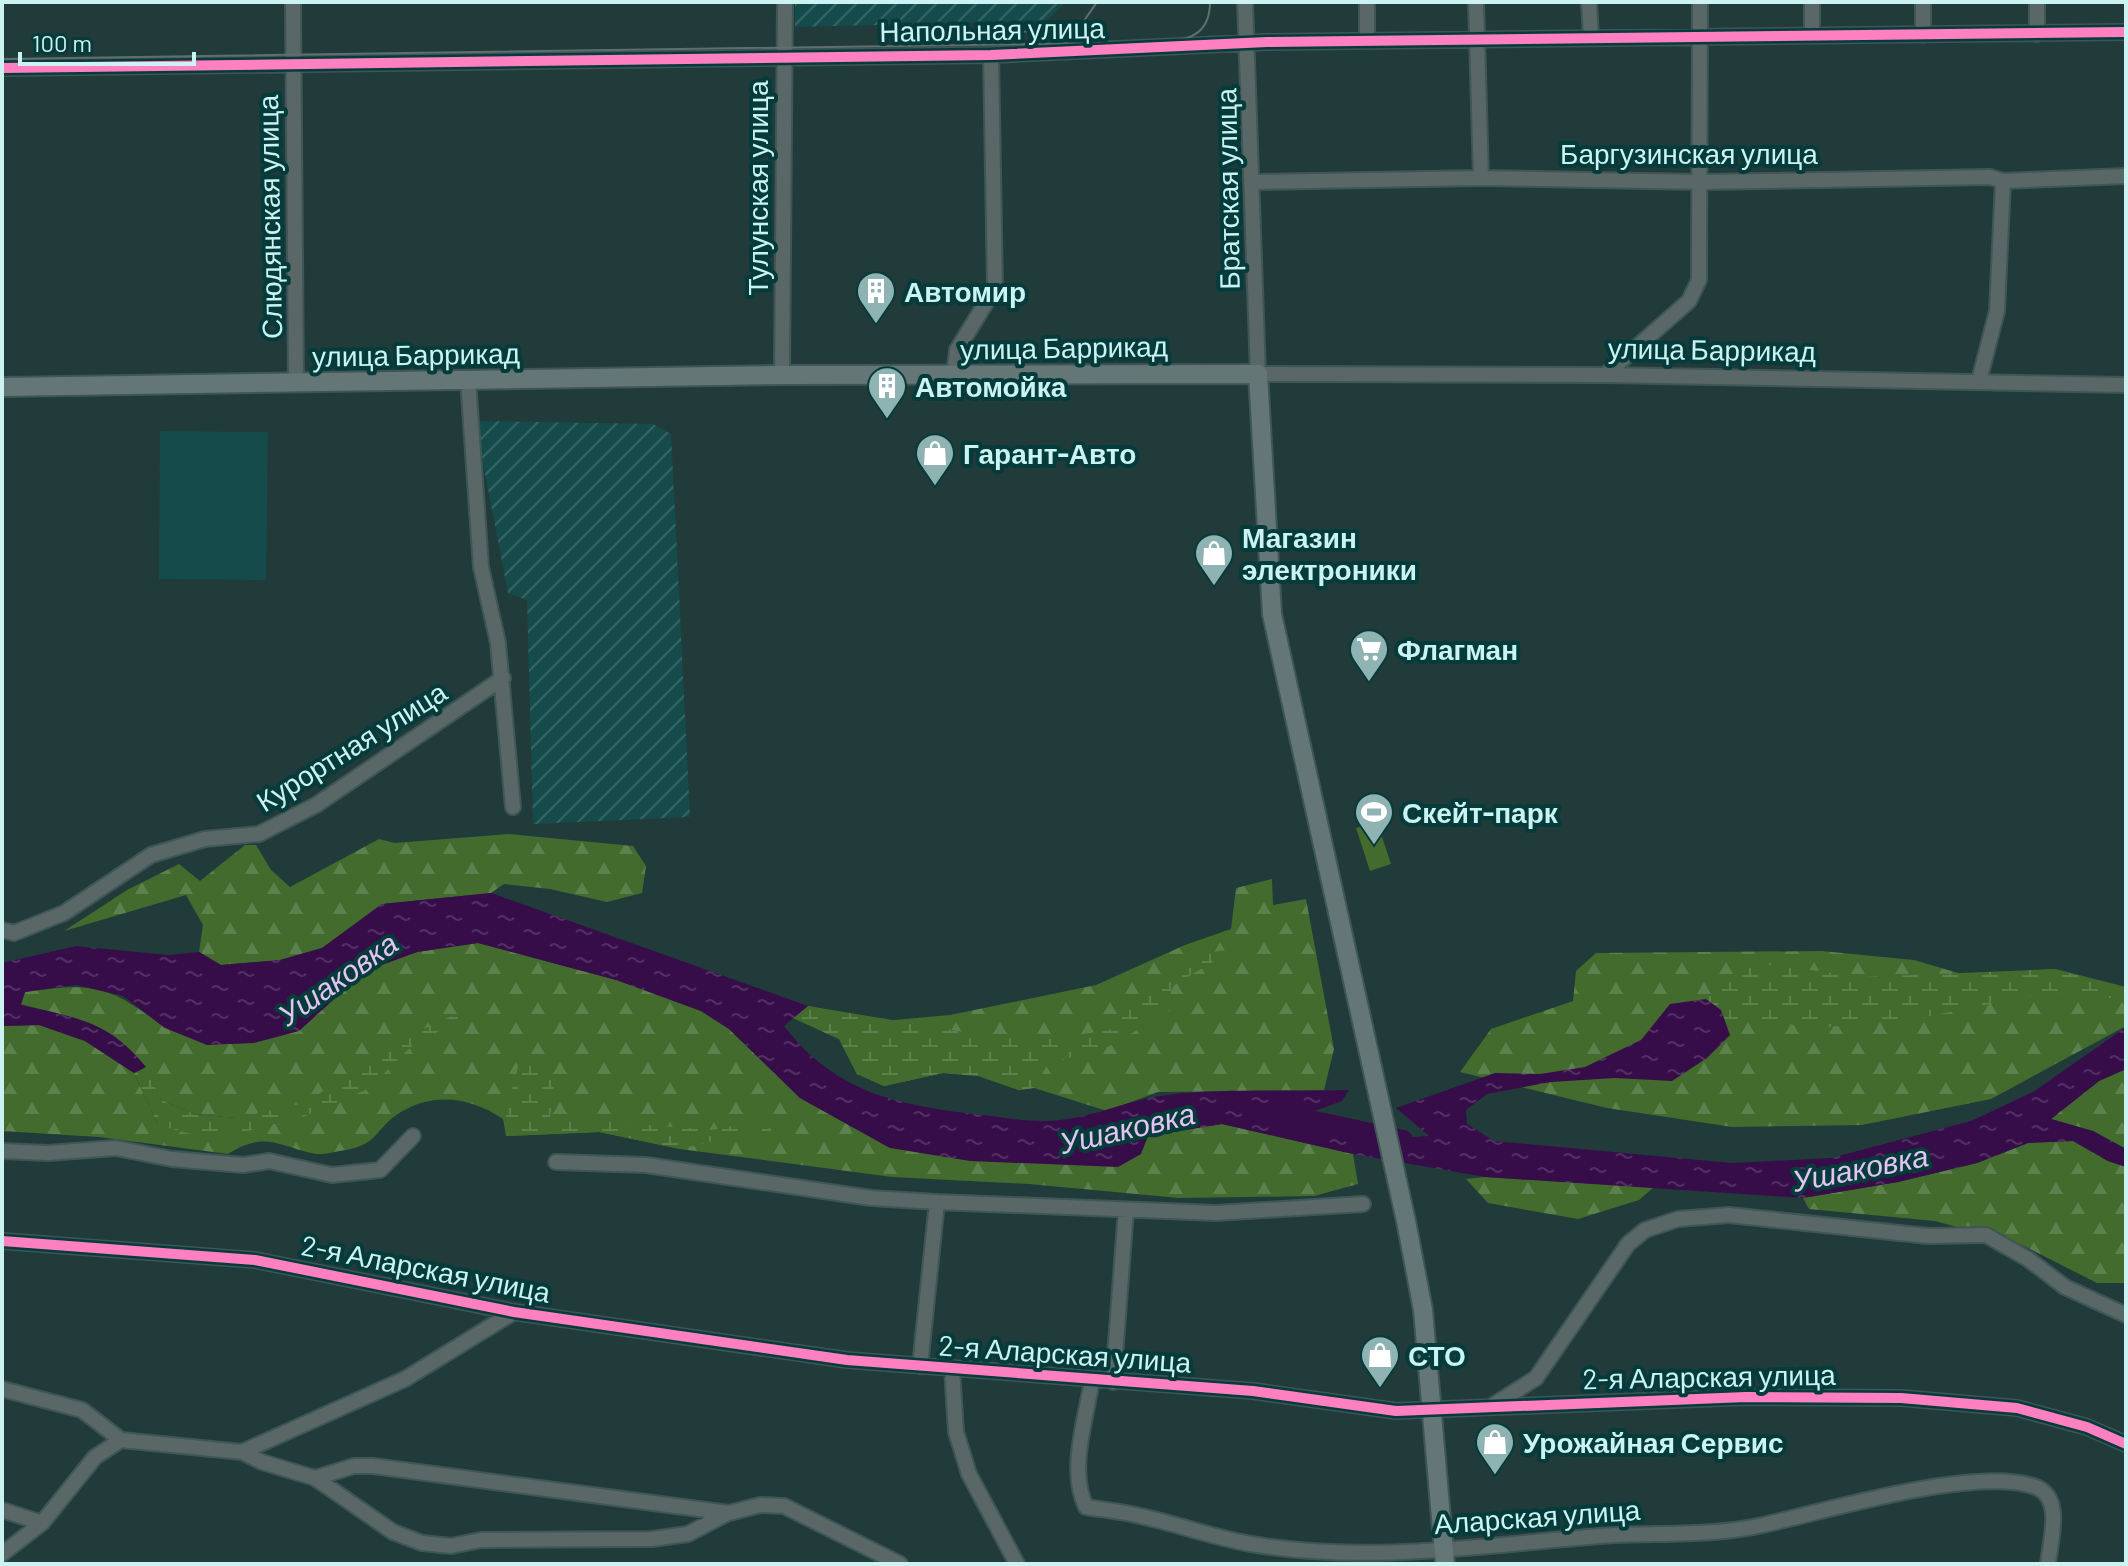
<svg xmlns="http://www.w3.org/2000/svg" width="2128" height="1566" font-family="Barlow,sans-serif">
	<defs>
		<pattern id="industrial-furrows" width="10" height="10" patternUnits="userSpaceOnUse" patternTransform="scale(2)"><rect width="10" height="10" fill="#154b4a"/><path d="M-1 1l2-2M0 10L10 0M9 11l2-2" fill="none" stroke="#366565"/></pattern>
		<pattern id="forest-firs" width="22" height="20" patternUnits="userSpaceOnUse" patternTransform="scale(2)"><rect width="22" height="20" fill="#436b2d"/><path d="M5 1l3.5 6h-7zM16 11l3.5 6h-7z" fill="#5d814c"/></pattern>
		<pattern id="wetland-marsh" width="20" height="14" patternUnits="userSpaceOnUse" patternTransform="scale(2)"><rect width="20" height="14" fill="#436b2d"/><path d="M1 5h8M5 5V1M11 12h8M15 12V8" fill="none" stroke="#5d814c"/></pattern>
		<pattern id="water-ripples" width="26" height="14" patternUnits="userSpaceOnUse" patternTransform="scale(2)"><rect width="26" height="14" fill="#360c49"/><path d="M2 4q2-2 4 0t4 0M15 11q2-2 4 0t4 0" fill="none" stroke="#523064"/></pattern>
	</defs>
	<rect width="100%" height="100%" fill="#203b3a"/>
	<path fill="#154b4a" d="M 160,431 L 268,432 L 266,580 L 159,579 Z"/>
	<path fill="url(#industrial-furrows)" d="M 795,2 L 1066,2 L 1046,21 L 795,27 Z
		M 475,421 L 653,424 L 671,434 L 690,817 L 533,824 L 527,600 L 508,593 Z"/>
	<path fill="#436b2d" d="M 1377,822 L 1391,864 L 1370,871 L 1356,828 Z"/>
	<path fill="url(#forest-firs)" d="M 509,834 L 633,846 L 646,866 L 642,893 L 607,902 L 550,889 L 504,884 L 491,893 L 382,904 L 322,948 L 280,960 L 221,965 L 199,952 L 203,925 L 186,895 L 64,931 L 127,890 L 179,864 L 200,881 L 245,845 L 256,845 L 271,870 L 290,887 L 379,839 L 395,843 Z
		M 1272,879 L 1273,905 L 1306,899 L 1334,1049 L 1324,1090 L 1158,1092 L 1107,1111 L 1034,1088 L 1019,1090 L 978,1076 L 943,1073 L 884,1086 L 857,1074 L 839,1039 L 791,1017 L 808,1006 L 883,1021 L 950,1015 L 1096,985 L 1185,945 L 1231,929 L 1236,888 Z
		M 478,943 L 617,980 L 701,1011 L 729,1029 L 800,1098 L 890,1148 L 1148,1136 L 1222,1124 L 1353,1154 L 1358,1184 L 1314,1196 L 1179,1198 L 1029,1184 L 892,1177 L 680,1149 L 599,1132 L 506,1136 L 503,1119 C 470,1096 429,1091 395,1116 C 373,1133 377,1144 346,1150 C 337,1151 325,1155 316,1154 C 279,1147 265,1130 228,1154 L 99,1137 L 2,1131 L 2,1026 L 39,1025 L 85,1041 L 134,1073 L 158,1125 L 236,1118 L 195,1114 L 161,1100 C 126,1025 95,1023 20,1004 L 25,992 C 95,982 109,985 165,1028 L 340,993 L 365,971 L 417,952 Z
		M 1822,951 L 1914,960 L 1965,975 L 2055,969 L 2126,987 L 2126,1026 L 1991,1099 L 1862,1125 L 1732,1127 L 1607,1108 L 1460,1072 L 1491,1029 L 1573,1001 L 1576,971 L 1596,953 Z
		M 2126,1069 L 2126,1149 L 2093,1131 L 2051,1119 L 2099,1081 Z
		M 2073,1141 L 2108,1161 L 2126,1167 L 2126,1283 L 2097,1283 L 2022,1245 L 1935,1221 L 1809,1209 L 1803,1198 L 1898,1182 L 1977,1163 L 2028,1143 Z
		M 1485,1177 L 1654,1187 L 1639,1200 L 1578,1219 L 1488,1203 L 1466,1179 Z"/>
	<path fill="url(#wetland-marsh)" d="M 1234,949 L 1171,987 L 1170,1011 L 1110,1046 L 1048,1064 L 1034,1088 L 1019,1090 L 979,1076 L 943,1073 L 884,1086 L 857,1074 L 839,1039 L 791,1017 L 808,1006 L 976,1034 L 1050,1039 L 1110,1030 L 1141,991 L 1198,954 Z
		M 1749,962 L 1864,977 L 2055,969 L 2092,979 L 2126,995 L 2126,1000 L 2070,993 L 2023,997 L 1916,1019 L 1816,1028 L 1748,1018 L 1730,1035 L 1721,1010 L 1706,999 Z
		M 454,1015 L 465,1018 L 414,1044 L 368,1089 L 305,1116 L 213,1140 L 158,1125 L 134,1073 L 146,1067 L 161,1100 L 195,1114 L 236,1118 L 305,1103 L 400,1040 Z
		M 537,1057 L 554,1082 L 550,1117 L 711,1130 L 764,1120 L 773,1133 L 717,1140 L 680,1149 L 599,1132 L 506,1136 C 502,1111 515,1086 519,1061 Z"/>
	<path fill="url(#water-ripples)" d="M 491,893 L 808,1006 L 784,1026 C 836,1094 902,1106 982,1115 C 1009,1118 1032,1123 1060,1120 C 1097,1116 1131,1099 1167,1095 C 1228,1088 1288,1092 1349,1090 L 1342,1101 L 1312,1112 L 1305,1127 L 1375,1140 L 1429,1136 L 1396,1108 L 1495,1073 L 1540,1074 L 1585,1067 L 1641,1040 L 1670,1004 L 1706,999 L 1721,1010 L 1730,1035 L 1707,1058 L 1672,1081 L 1615,1078 L 1551,1082 L 1487,1094 L 1466,1110 L 1467,1124 L 1494,1141 L 1732,1163 L 1831,1158 L 1971,1121 L 2033,1092 L 2126,1027 L 2126,1069 L 2099,1081 L 2051,1119 L 2093,1131 L 2126,1149 L 2126,1167 L 2108,1161 L 2073,1141 L 2028,1143 L 1977,1163 L 1898,1182 L 1803,1198 L 1485,1177 L 1353,1154 L 1222,1124 L 1148,1136 L 1141,1154 L 1118,1167 L 970,1161 L 890,1148 L 800,1098 L 729,1029 L 701,1011 L 616,980 L 478,943 L 417,952 L 365,971 L 299,1031 L 254,1043 L 207,1045 L 165,1028 L 123,996 L 76,985 L 25,992 L 21,1005 C 76,1018 108,1020 146,1067 L 134,1073 L 85,1041 L 39,1025 L 2,1026 L 2,963 L 76,946 L 168,955 L 199,952 L 221,965 L 280,960 L 322,948 L 382,904 Z"/>
	<g fill="none" stroke-linecap="round" stroke-linejoin="round">
		<path stroke="#360c49" stroke-width="20" d="M 1282,1114 L 1403,1140"/>
		<g stroke="#3e5656" stroke-width="18">
			<path id="minor" d="M 293,2 L 296,384
				M 1245,2 L 1258,374 L 1605,375 L 2126,385
				M 1367,2 L 1367,41
				M 1476,2 L 1481,178
				M 1589,2 L 1591,38
				M 1812,2 L 1812,36
				M 1923,2 L 1923,35
				M 2037,2 L 2037,34
				M 2,68 L 991,55 L 1267,42 L 2126,32
				M 1251,182 L 1481,178 L 1701,182 L 1990,177 L 2003,181 L 2126,176
				M 782,375 L 785,2
				M 1605,375 L 1689,301 L 1699,280 L 1700,2
				M 954,376 L 957,350 L 995,288 L 991,55
				M 468,380 L 481,567 L 498,643 L 513,807
				M 1979,381 L 1997,311 L 2003,181
				M 2,930 L 14,933 L 64,913 L 151,855 L 205,839 L 259,834 L 316,805 L 503,678
				M 2,1151 L 48,1153 L 116,1148 L 172,1159 L 243,1165 L 269,1161 L 332,1175 L 380,1170 L 413,1136
				M 556,1162 L 646,1165 L 871,1198 L 937,1202 L 1216,1213 L 1363,1204
				M 2,1241 L 255,1260 L 514,1312 L 847,1360 L 1253,1391 L 1396,1411 L 1746,1397 L 1901,1398 L 2017,1408 L 2087,1427 L 2126,1444
				M 920,1366 L 937,1202
				M 952,1369 L 956,1432 L 969,1474 L 1017,1564
				M 1092,1380 C 1086,1419 1068,1470 1086,1507 C 1105,1510 1126,1512 1145,1517 C 1180,1525 1215,1538 1251,1544 C 1366,1564 1486,1545 1600,1536 C 1654,1532 1710,1537 1763,1525 C 1827,1511 1977,1465 2036,1487 C 2064,1498 2050,1541 2048,1564
				M 1113,1382 L 1126,1210
				M 2,1389 L 82,1410 L 121,1440
				M 1492,1406 L 1536,1378 L 1628,1244 L 1645,1230 L 1678,1219 L 1729,1215 L 1928,1236 L 1986,1235 L 2028,1259 L 2065,1287 L 2126,1315
				M 242,1452 L 262,1462 L 315,1478 L 393,1532 L 422,1543 L 451,1546 L 481,1540 L 652,1539 L 688,1534 L 728,1513
				M 315,1478 L 354,1466 L 373,1466 L 729,1513 L 760,1505 L 784,1506 L 900,1564
				M 2,1510 L 42,1523
				M 2,1554 L 42,1523 L 95,1457 L 121,1440 L 242,1452 L 405,1379 L 514,1312"/>
		</g>
		<g stroke="#3e5656" stroke-width="22">
			<path id="major" d="M 2,387 L 782,375 L 1258,374 L 1272,614 L 1406,1221 L 1423,1310 L 1445,1564"/>
		</g>
		<use href="#minor" stroke="#596767" stroke-width="14"/>
		<use href="#major" stroke="#647776" stroke-width="18"/>
		<path stroke="#5f6f6e" stroke-width="2" d="M 968,37 L 1052,29
			M 1039,37 L 1081,25 L 1097,2
			M 2,59 L 1166,42 C 1193,40 1210,31 1210,2"/>
		<g stroke="#063b3b" stroke-width="15">
			<path id="cycleway" d="M 2,68 L 991,55 L 1267,42 L 2126,32
				M 2,1241 L 255,1260 L 514,1312 L 847,1360 L 1253,1391 L 1396,1411 L 1746,1397 L 1901,1398 L 2017,1408 L 2087,1427 L 2126,1444"/>
		</g>
		<use href="#cycleway" stroke="#ff80c0" stroke-width="10"/>
	</g>
	<defs>
		<g id="building-pin" transform="scale(2)"><path d="M0 17L-7.5 6A9.5 9.5 0 1 1 7.5 6Z" fill="#8eb3b2" stroke="#063b3b"/><path d="M-4-6H4V6H1V3H-1V6H-4ZM-2.5-4.3h1.7v1.8h-1.7ZM.8-4.3h1.7v1.8H.8ZM-2.5-1h1.7V.8h-1.7ZM.8-1h1.7V.8H.8Z" fill="#fff"/></g>
		<g id="shop-pin" transform="scale(2)"><path d="M0 17L-7.5 6A9.5 9.5 0 1 1 7.5 6Z" fill="#8eb3b2" stroke="#063b3b"/><path d="M-5-2.5h2.3a2.7 3.5 0 0 1 5.4 0H5L5.5 6h-11ZM-1.5-2.5h3a1.5 2.3 0 0 0-3 0Z" fill="#fff"/></g>
		<g id="supermarket-pin" transform="scale(2)"><path d="M0 17L-7.5 6A9.5 9.5 0 1 1 7.5 6Z" fill="#8eb3b2" stroke="#063b3b"/><path d="M-6-5.5h2.5l.6 2H6L4.5 2H-2.5L-4.4-4H-6ZM-1.5 3.2a1.3 1.3 0 1 0 .1 0ZM3 3.2a1.3 1.3 0 1 0 .1 0Z" fill="#fff"/></g>
		<g id="stadium-pin" transform="scale(2)"><path d="M0 17L-7.5 6A9.5 9.5 0 1 1 7.5 6Z" fill="#8eb3b2" stroke="#063b3b"/><path d="M0-5a6.5 5 0 1 0 0 10a6.5 5 0 1 0 0-10ZM-3.5-1.8h7v3.6h-7Z" fill="#fff"/></g>
	</defs>
	<g fill-rule="evenodd">
		<use href="#building-pin" x="876" y="291"/>
		<use href="#building-pin" x="887" y="386"/>
		<use href="#shop-pin" x="935" y="453"/>
		<use href="#shop-pin" x="1214" y="553"/>
		<use href="#supermarket-pin" x="1369" y="649"/>
		<use href="#stadium-pin" x="1374" y="812"/>
		<use href="#shop-pin" x="1380" y="1355"/>
		<use href="#shop-pin" x="1495" y="1442"/>
	</g>
	<g text-anchor="middle" dominant-baseline="central" stroke-width="8" stroke-linejoin="round" paint-order="stroke">
		<g font-size="28" fill="#caf3f2" stroke="#063b3b">
			<text transform="translate(992 29) rotate(-1)">Напольная улица</text>
			<text x="1689" y="153">Баргузинская улица</text>
			<text transform="translate(757 188) rotate(-90)">Тулунская улица</text>
			<text transform="translate(1227 189) rotate(-91)">Братская улица</text>
			<text transform="translate(269 217) rotate(-91)">Слюдянская улица</text>
			<text transform="translate(1064 347) rotate(-1)">улица Баррикад</text>
			<text transform="translate(1712 349) rotate(1)">улица Баррикад</text>
			<text transform="translate(416 354) rotate(-1)">улица Баррикад</text>
			<text transform="translate(351 746) rotate(-32)">Курортная улица</text>
			<text transform="translate(426 1268) rotate(11)">2-я Аларская улица</text>
			<text transform="translate(1065 1353) rotate(4)">2-я Аларская улица</text>
			<text transform="translate(1709 1376) rotate(-1)">2-я Аларская улица</text>
			<text transform="translate(1537 1516) rotate(-4)">Аларская улица</text>
		</g>
		<g font-size="28" font-weight="bold" fill="#caf3f2" stroke="#063b3b" text-anchor="start">
			<text x="904" y="291">Автомир</text>
			<text x="915" y="386">Автомойка</text>
			<text x="963" y="453">Гарант-Авто</text>
			<text x="1242" y="537">Магазин<tspan x="1242" dy="32">электроники</tspan></text>
			<text x="1397" y="649">Флагман</text>
			<text x="1402" y="812">Скейт-парк</text>
			<text x="1408" y="1355">СТО</text>
			<text x="1523" y="1442">Урожайная Сервис</text>
		</g>
		<g font-size="30" font-style="italic" fill="#e3c4f2" stroke="#063b3b">
			<text transform="translate(337 978) rotate(-35)">Ушаковка</text>
			<text transform="translate(1127 1127) rotate(-13)">Ушаковка</text>
			<text transform="translate(1860 1167) rotate(-11)">Ушаковка</text>
		</g>
	</g>
	<rect width="2128" height="1566" fill="none" stroke="#caf3f2" stroke-width="8"/>
	<path d="M20 52v12h174v-12" fill="none" stroke="#caf3f2" stroke-width="4"/>
	<text x="32" y="52" font-size="24" fill="#caf3f2" stroke="#063b3b" stroke-width="6" paint-order="stroke">100 m</text>
</svg>
